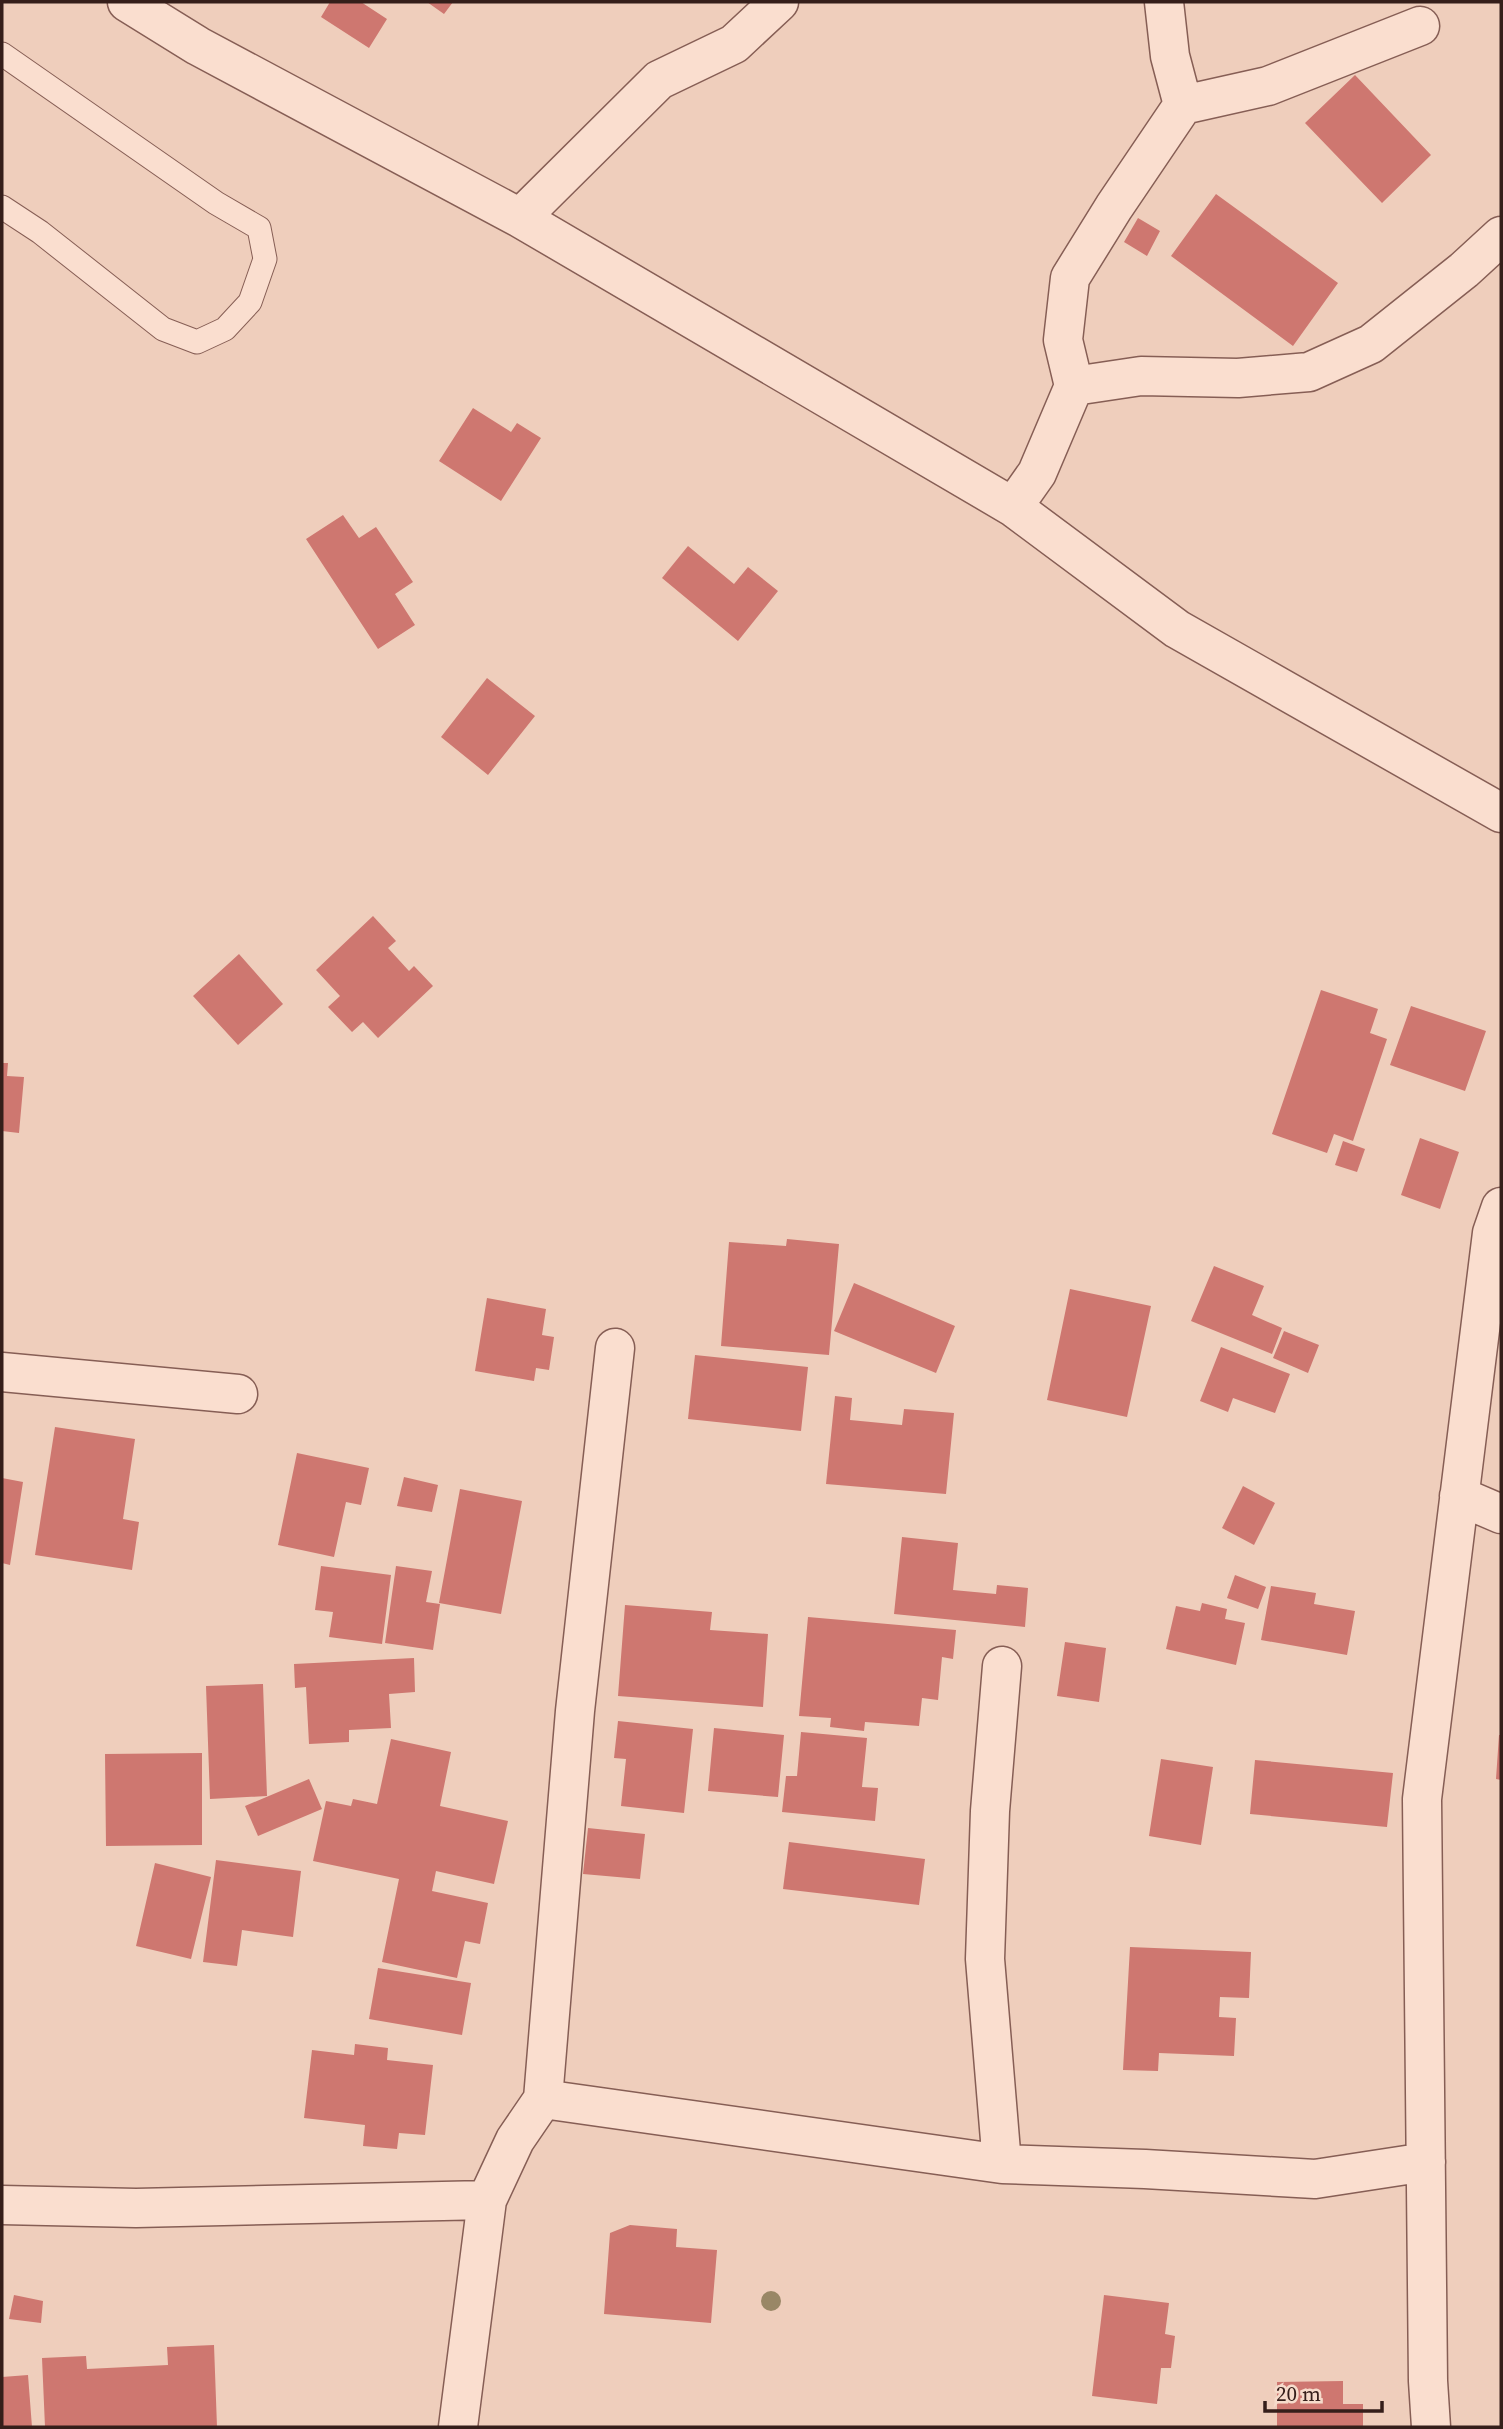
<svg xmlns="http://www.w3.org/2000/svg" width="1503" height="2429" font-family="'Source Serif 4',serif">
	<rect width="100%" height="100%" fill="#efcebc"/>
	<path fill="#ce7770" d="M 330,2 L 361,2 L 387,19 L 369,48 L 321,17 Z
		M 427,2 L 453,2 L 444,14 Z
		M 1355,75 L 1431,155 L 1382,203 L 1305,123 Z
		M 1216,194 L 1338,283 L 1293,346 L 1171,256 Z
		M 1138,218 L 1160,231 L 1147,256 L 1124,242 Z
		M 473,408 L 511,432 L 517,423 L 541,438 L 501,501 L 439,461 Z
		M 343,515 L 359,538 L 376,527 L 413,582 L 395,594 L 415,625 L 378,649 L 306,539 Z
		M 688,546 L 734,584 L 748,567 L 778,591 L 738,641 L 662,578 Z
		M 487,678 L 535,716 L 488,775 L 441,737 Z
		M 373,916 L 396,941 L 388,948 L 409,971 L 414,966 L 433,986 L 378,1038 L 363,1022 L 352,1032 L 328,1007 L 340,996 L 316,970 Z
		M 239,954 L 283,1004 L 238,1045 L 193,996 Z
		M 1321,990 L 1378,1009 L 1370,1033 L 1387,1039 L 1353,1141 L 1334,1134 L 1327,1153 L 1272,1134 Z
		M 1411,1006 L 1486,1031 L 1465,1091 L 1390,1065 Z
		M 2,1063 L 8,1063 L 7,1076 L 24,1077 L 19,1133 L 2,1131 Z
		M 1420,1138 L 1459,1152 L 1440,1209 L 1401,1195 Z
		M 1343,1141 L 1365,1149 L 1357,1172 L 1335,1165 Z
		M 787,1239 L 839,1244 L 829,1355 L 721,1346 L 729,1242 L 786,1246 Z
		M 1214,1266 L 1264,1286 L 1252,1315 L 1282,1328 L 1272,1354 L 1191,1321 Z
		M 854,1283 L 955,1326 L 936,1373 L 834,1331 Z
		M 1070,1289 L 1151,1306 L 1127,1417 L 1047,1400 Z
		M 487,1298 L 546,1309 L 542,1335 L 554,1337 L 549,1370 L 536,1368 L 534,1381 L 475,1371 Z
		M 1284,1331 L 1319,1345 L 1308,1373 L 1273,1358 Z
		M 1221,1347 L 1290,1374 L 1275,1413 L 1233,1398 L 1228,1412 L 1200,1401 Z
		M 695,1355 L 808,1367 L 801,1431 L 688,1419 Z
		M 835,1396 L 852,1398 L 850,1420 L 902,1425 L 904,1409 L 954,1413 L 946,1494 L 826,1484 Z
		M 55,1427 L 135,1439 L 123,1519 L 139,1522 L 132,1570 L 35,1555 Z
		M 297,1453 L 369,1468 L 361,1505 L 346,1502 L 334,1557 L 278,1545 Z
		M 404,1477 L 438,1485 L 432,1512 L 397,1506 Z
		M 2,1478 L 23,1482 L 10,1565 L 2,1563 Z
		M 1243,1486 L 1275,1503 L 1254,1545 L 1222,1528 Z
		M 460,1489 L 522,1501 L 501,1614 L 439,1603 Z
		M 902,1537 L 958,1543 L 953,1590 L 996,1594 L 997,1585 L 1028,1588 L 1025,1627 L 894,1614 Z
		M 321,1566 L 391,1575 L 382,1644 L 329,1637 L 333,1612 L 315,1610 Z
		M 396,1566 L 432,1571 L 426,1602 L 440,1604 L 433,1650 L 385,1643 Z
		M 1235,1575 L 1266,1587 L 1258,1609 L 1227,1598 Z
		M 1271,1586 L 1316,1593 L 1314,1604 L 1355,1611 L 1347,1655 L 1261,1640 Z
		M 1202,1603 L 1227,1609 L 1225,1619 L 1245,1623 L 1236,1665 L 1166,1649 L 1176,1606 L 1200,1611 Z
		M 625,1605 L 712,1612 L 710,1630 L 768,1634 L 763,1707 L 618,1696 Z
		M 808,1617 L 956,1630 L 953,1659 L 942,1657 L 938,1700 L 922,1698 L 919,1726 L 865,1722 L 864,1731 L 830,1727 L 831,1718 L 799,1716 Z
		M 1065,1642 L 1106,1648 L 1099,1702 L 1057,1696 Z
		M 414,1658 L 415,1692 L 389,1694 L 391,1728 L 349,1730 L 349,1742 L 309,1744 L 306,1687 L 295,1688 L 294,1664 Z
		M 263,1684 L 267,1796 L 210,1799 L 206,1686 Z
		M 618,1721 L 693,1729 L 684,1813 L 621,1806 L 626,1759 L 614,1758 Z
		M 714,1728 L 784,1735 L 778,1797 L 708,1791 Z
		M 801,1732 L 867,1738 L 862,1787 L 878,1788 L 875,1821 L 782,1812 L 786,1776 L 797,1776 Z
		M 1499,1735 L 1501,1735 L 1501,1780 L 1496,1779 Z
		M 391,1739 L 451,1752 L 440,1806 L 508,1821 L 494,1884 L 436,1871 L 432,1891 L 488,1903 L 480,1944 L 465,1941 L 457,1978 L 382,1962 L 399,1879 L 313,1861 L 326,1801 L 351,1806 L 353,1799 L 377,1804 Z
		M 202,1753 L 202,1845 L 106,1846 L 105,1754 Z
		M 1161,1759 L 1213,1767 L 1201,1845 L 1149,1836 Z
		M 1255,1760 L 1393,1773 L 1387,1827 L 1250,1814 Z
		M 309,1779 L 322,1809 L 258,1836 L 245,1806 Z
		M 588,1828 L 645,1834 L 640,1879 L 583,1874 Z
		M 789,1842 L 925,1859 L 919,1905 L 783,1889 Z
		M 216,1860 L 301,1871 L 293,1937 L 242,1930 L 237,1966 L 203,1962 Z
		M 155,1863 L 211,1877 L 191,1959 L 136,1946 Z
		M 1130,1947 L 1251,1952 L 1249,1998 L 1220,1997 L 1219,2017 L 1236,2018 L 1234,2056 L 1159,2053 L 1158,2071 L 1123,2070 Z
		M 378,1968 L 471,1983 L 462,2035 L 369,2019 Z
		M 355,2044 L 388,2048 L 387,2060 L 433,2065 L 425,2135 L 399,2133 L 397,2149 L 363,2146 L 365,2125 L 304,2118 L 312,2050 L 354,2055 Z
		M 630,2225 L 677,2229 L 676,2247 L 717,2250 L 711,2323 L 604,2314 L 610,2233 Z
		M 14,2295 L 43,2301 L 41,2323 L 9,2319 Z
		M 1104,2295 L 1169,2303 L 1165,2334 L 1175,2336 L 1171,2368 L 1161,2368 L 1157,2404 L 1092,2396 Z
		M 214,2345 L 217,2427 L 45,2427 L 42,2358 L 86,2356 L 87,2369 L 168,2365 L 167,2347 Z
		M 28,2375 L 32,2427 L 2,2427 L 2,2377 Z
		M 1343,2381 L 1343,2404 L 1363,2404 L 1363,2427 L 1277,2427 L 1277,2382 Z"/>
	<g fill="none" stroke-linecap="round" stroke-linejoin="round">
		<g stroke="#865e55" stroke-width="25">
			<path id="lane" d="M 2,54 L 216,203 L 259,228 L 265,259 L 250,302 L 225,329 L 197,342 L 163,329 L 40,232 L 2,207"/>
		</g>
		<g stroke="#865e55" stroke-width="41">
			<path id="street" d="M 127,2 L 198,46 L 520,218 L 1013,507 L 1177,629 L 1501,813
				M 1164,2 L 1170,56 L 1183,105
				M 520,218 L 659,80 L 734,44 L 779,2
				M 1074,386 L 1063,340 L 1070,278 L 1114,207 L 1183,105 L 1268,86 L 1420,26
				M 1013,507 L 1037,473 L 1074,386 L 1141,376 L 1238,378 L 1309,372 L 1371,344 L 1464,270 L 1501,236
				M 2,1372 L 238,1394
				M 1459,1496 L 1501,1514
				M 1002,1666 L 990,1811 L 985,1959 L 1002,2164
				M 543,2099 L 1002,2164 L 1145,2169 L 1315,2179 L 1426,2162
				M 2,2205 L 136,2208 L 487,2200
				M 458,2427 L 487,2200 L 515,2140 L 543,2099 L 575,1711 L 615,1348
				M 1431,2427 L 1428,2381 L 1422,1799 L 1492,1233 L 1501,1207"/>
		</g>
		<use href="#lane" stroke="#fadecf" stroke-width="23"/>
		<use href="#street" stroke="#fadecf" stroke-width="38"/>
	</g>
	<circle fill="#998766" cx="771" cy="2301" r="10"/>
	<rect width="1503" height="2429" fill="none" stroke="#351e1a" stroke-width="7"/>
	<path d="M1265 2401v10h117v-10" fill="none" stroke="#351e1a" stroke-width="3.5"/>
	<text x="1276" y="2401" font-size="21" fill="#351e1a" stroke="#f6dbcb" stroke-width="5" paint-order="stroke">20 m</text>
</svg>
